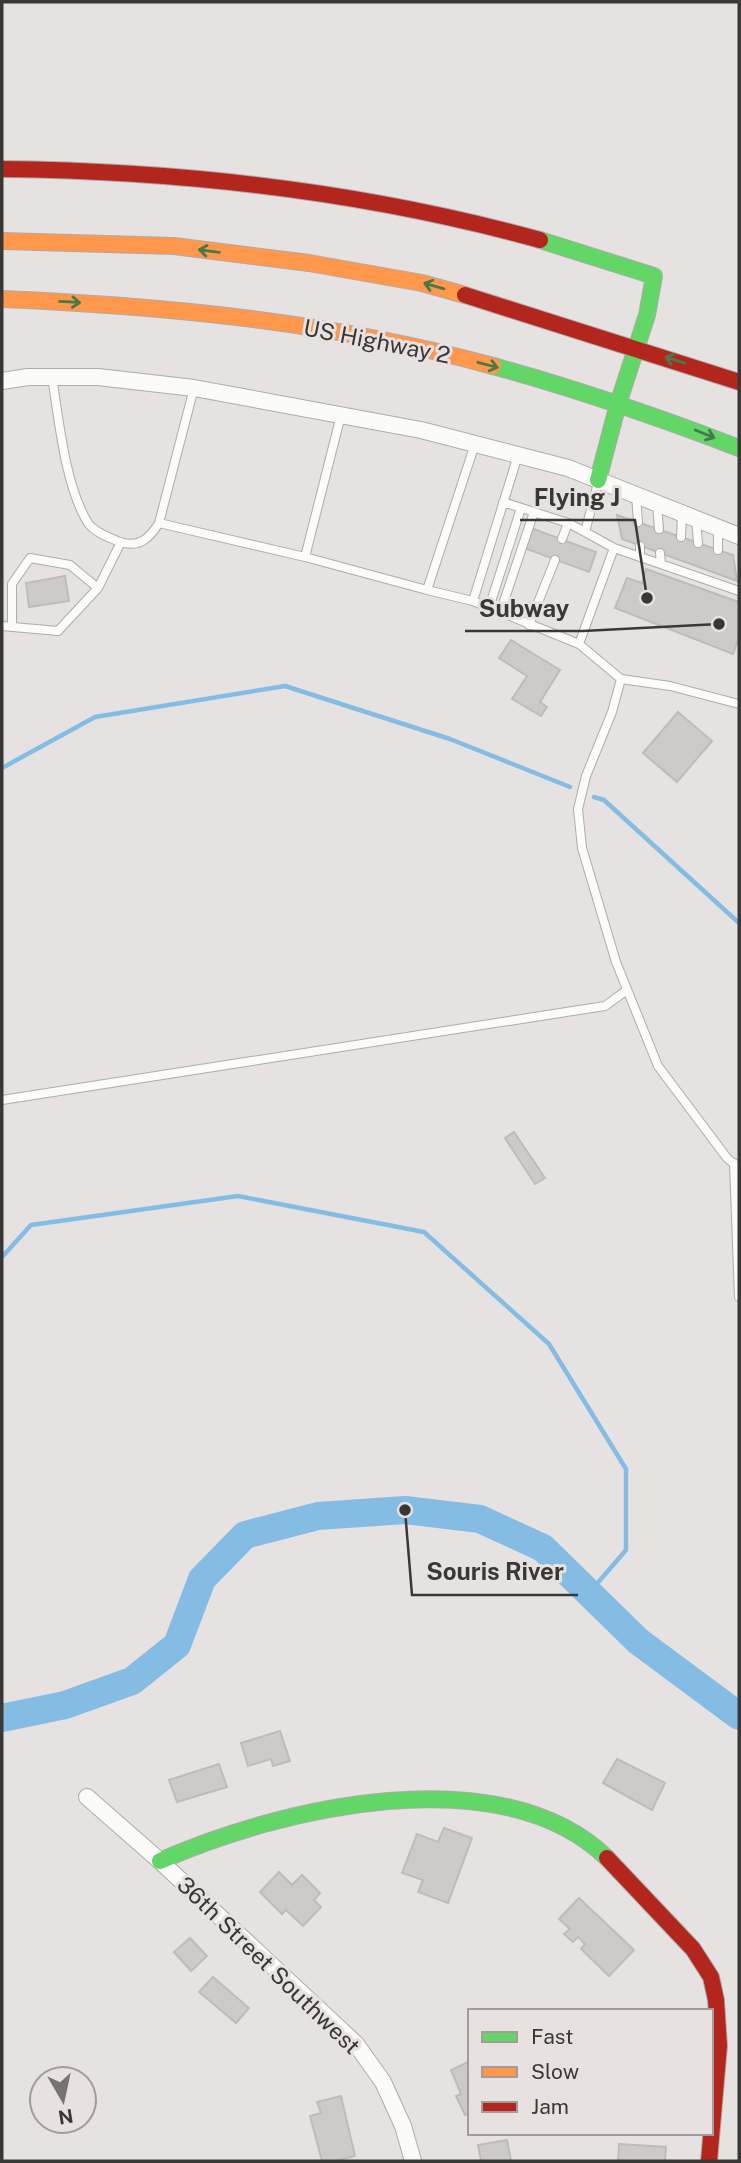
<svg xmlns="http://www.w3.org/2000/svg" width="741" height="2163" font-family="'Public Sans',sans-serif">
	<rect width="100%" height="100%" fill="#e6e2e1"/>
	<g fill="none" stroke-linecap="round" stroke-linejoin="round">
		<path stroke="#85bce4" stroke-width="4.5" d="M 2,768 L 95,717 L 285,686 L 450,739 L 570,787
			M 594,797 L 604,800 L 739,923
			M 2,1257 L 31,1225 L 238,1196 L 424,1232 L 549,1344 L 626,1469 L 626,1550 L 589,1593"/>
		<path stroke="#85bce4" stroke-width="28" d="M 2,1718 L 65,1705 L 132,1681 L 177,1645 L 202,1579 L 245,1535 L 318,1516 L 405,1510 L 480,1519 L 543,1548 L 638,1641 L 739,1716"/>
	</g>
	<path fill="#cdcac9" stroke="#bebcba" stroke-width="2" d="M 617,515 L 733,555 L 737,581 L 622,539 Z
		M 531,528 L 596,552 L 589,572 L 524,548 Z
		M 646,569 L 739,602 L 739,637 L 733,654 L 615,608 L 627,578 L 642,583 Z
		M 65,576 L 69,601 L 29,607 L 26,583 Z
		M 511,640 L 560,670 L 540,702 L 547,707 L 541,716 L 512,699 L 527,676 L 499,658 Z
		M 678,712 L 712,741 L 677,782 L 643,753 Z
		M 514,1132 L 545,1178 L 535,1184 L 505,1138 Z
		M 280,1731 L 290,1761 L 273,1766 L 271,1759 L 248,1766 L 241,1743 Z
		M 617,1759 L 665,1783 L 652,1810 L 603,1783 Z
		M 219,1764 L 227,1787 L 177,1802 L 169,1780 Z
		M 444,1828 L 472,1838 L 448,1903 L 418,1892 L 423,1880 L 402,1873 L 417,1834 L 438,1842 Z
		M 279,1872 L 292,1885 L 302,1875 L 320,1893 L 314,1900 L 321,1907 L 303,1926 L 286,1910 L 282,1914 L 260,1892 Z
		M 579,1898 L 634,1950 L 609,1976 L 581,1949 L 585,1944 L 578,1937 L 573,1942 L 564,1934 L 570,1929 L 559,1919 Z
		M 190,1938 L 207,1956 L 191,1971 L 174,1952 Z
		M 213,1977 L 249,2008 L 236,2023 L 199,1992 Z
		M 470,2061 L 470,2113 L 465,2115 L 456,2096 L 461,2094 L 451,2070 Z
		M 341,2096 L 355,2156 L 335,2161 L 322,2161 L 310,2116 L 321,2113 L 317,2102 Z
		M 507,2140 L 511,2161 L 481,2161 L 478,2145 Z
		M 619,2144 L 666,2147 L 665,2161 L 618,2161 Z"/>
	<g fill="none" stroke-linecap="round" stroke-linejoin="round">
		<g stroke="#aeabab" stroke-width="10">
			<path id="lane" d="M 52,377 C 59,420 65,486 88,523 C 94,532 110,538 120,542 C 139,548 149,539 159,523 L 194,388
				M 598,483 L 585,532 L 614,548 L 739,591
				M 636,495 L 638,522
				M 503,502 L 568,523 L 585,532
				M 657,504 L 659,529
				M 696,519 L 698,543
				M 159,523 L 305,557 L 341,415
				M 718,528 L 718,550
				M 681,537 L 682,513
				M 562,539 L 568,523
				M 640,546 L 640,557
				M 614,548 L 579,644 L 621,679
				M 660,553 L 661,564
				M 305,557 L 427,590 L 475,444
				M 427,590 L 473,601 L 518,455
				M 473,601 L 579,644
				M 489,608 L 521,508
				M 500,613 L 534,512
				M 529,625 L 555,560
				M 2,626 L 58,631 L 98,588 L 121,542
				M 12,627 L 12,584 L 30,558 L 70,565 L 98,588
				M 739,704 L 670,686 L 621,679 L 612,712 L 586,776 L 578,809 L 582,848 L 616,962 L 658,1066 L 727,1158 L 739,1168
				M 2,1100 L 605,1006 L 627,990
				M 734,1163 L 739,1297"/>
		</g>
		<g stroke="#aeabab" stroke-width="18">
			<path id="street" d="M 2,381 L 28,377 L 98,377 L 194,388 L 421,430 L 568,468 L 739,536
				M 87,1797 L 160,1861 L 356,2044 L 383,2082 L 403,2126 L 413,2161"/>
		</g>
		<g stroke="#aeabab" stroke-width="18">
			<path id="fast" d="M 540,240 L 654,276 L 647,315 L 618,404 L 598,480
				M 493,366 C 577,389 658,417 739,448
				M 160,1861 C 279,1808 501,1755 607,1858"/>
		</g>
		<g stroke="#aeabab" stroke-width="18">
			<path id="slow" d="M 2,241 L 174,246 L 309,263 L 422,283 L 465,295
				M 2,299 C 167,306 333,322 493,366"/>
		</g>
		<g stroke="#aeabab" stroke-width="18">
			<path id="jam" d="M 2,169 C 182,171 366,192 540,240
				M 465,295 L 739,382
				M 607,1858 L 693,1949 L 711,1977 L 716,2000 L 719,2046 L 709,2161"/>
		</g>
		<use href="#lane" stroke="#fbfbfa" stroke-width="8"/>
		<use href="#street" stroke="#fbfbfa" stroke-width="16"/>
		<use href="#fast" stroke="#63d668" stroke-width="16"/>
		<use href="#slow" stroke="#ff974d" stroke-width="16"/>
		<use href="#jam" stroke="#b3261e" stroke-width="16"/>
	</g>
	<defs><path id="oneway-shaft" d="M-6 0H5M1.5-3L5.5 0L1.5 3" fill="none" stroke-width="1.6" stroke-linecap="round" stroke-linejoin="round" transform="scale(1.75)"/></defs>
	<g stroke="#4a774b">
		<use href="#oneway-shaft" transform="translate(209 251) rotate(-173)"/>
		<use href="#oneway-shaft" transform="translate(434 286) rotate(-164)"/>
		<use href="#oneway-shaft" transform="translate(70 302) rotate(3)"/>
		<use href="#oneway-shaft" transform="translate(675 360) rotate(-163)"/>
		<use href="#oneway-shaft" transform="translate(488 365) rotate(15)"/>
		<use href="#oneway-shaft" transform="translate(705 434) rotate(22)"/>
	</g>
	<g text-anchor="middle" dominant-baseline="central" stroke-width="6" stroke-linejoin="round" paint-order="stroke">
		<g font-size="23" fill="#3a3837" stroke="#e7e1e0">
			<text transform="translate(377 341) rotate(11)">US Highway 2</text>
			<text transform="translate(269 1965) rotate(44)">36th Street Southwest</text>
		</g>
	</g>
	<path fill="none" stroke="#3a3837" stroke-width="2.5" d="M647 598L635 520H520M719 624L583 631H465M405 1510L412 1595H578"/>
	<g fill="#3a3837" stroke="#e7e1e0" stroke-width="2.5">
		<circle cx="647" cy="598" r="7"/>
		<circle cx="719" cy="624" r="7"/>
		<circle cx="405" cy="1510" r="7"/>
	</g>
	<g font-size="24" text-anchor="middle" font-weight="bold" fill="#3a3837" stroke="#e7e1e0" stroke-width="6" stroke-linejoin="round" paint-order="stroke">
		<text x="577" y="506">Flying J</text>
		<text x="524" y="617">Subway</text>
		<text x="495" y="1580">Souris River</text>
	</g>
	<rect width="741" height="2163" fill="none" stroke="#3a3837" stroke-width="7"/>
	<rect x="468" y="2009" width="245" height="126" fill="#e7e1e0" stroke="#a29d9c" stroke-width="2"/>
	<rect x="482" y="2032" width="35" height="10" fill="#63d668" stroke="#a29d9c" stroke-width="2"/>
	<text x="531" y="2044" font-size="21" fill="#3a3837">Fast</text>
	<rect x="482" y="2067" width="35" height="10" fill="#ff974d" stroke="#a29d9c" stroke-width="2"/>
	<text x="531" y="2079" font-size="21" fill="#3a3837">Slow</text>
	<rect x="482" y="2102" width="35" height="10" fill="#b3261e" stroke="#a29d9c" stroke-width="2"/>
	<text x="531" y="2114" font-size="21" fill="#3a3837">Jam</text>
	<g transform="translate(63 2100) rotate(171)"><circle r="33" fill="#e7e1e0" stroke="#a29d9c" stroke-width="2"/>
	<path d="M0-5L12 26L0 18L-12 26Z" fill="#767472"/>
	<text y="-10" font-size="19" font-weight="bold" text-anchor="middle" fill="#3a3837">N</text>
	</g>
</svg>
